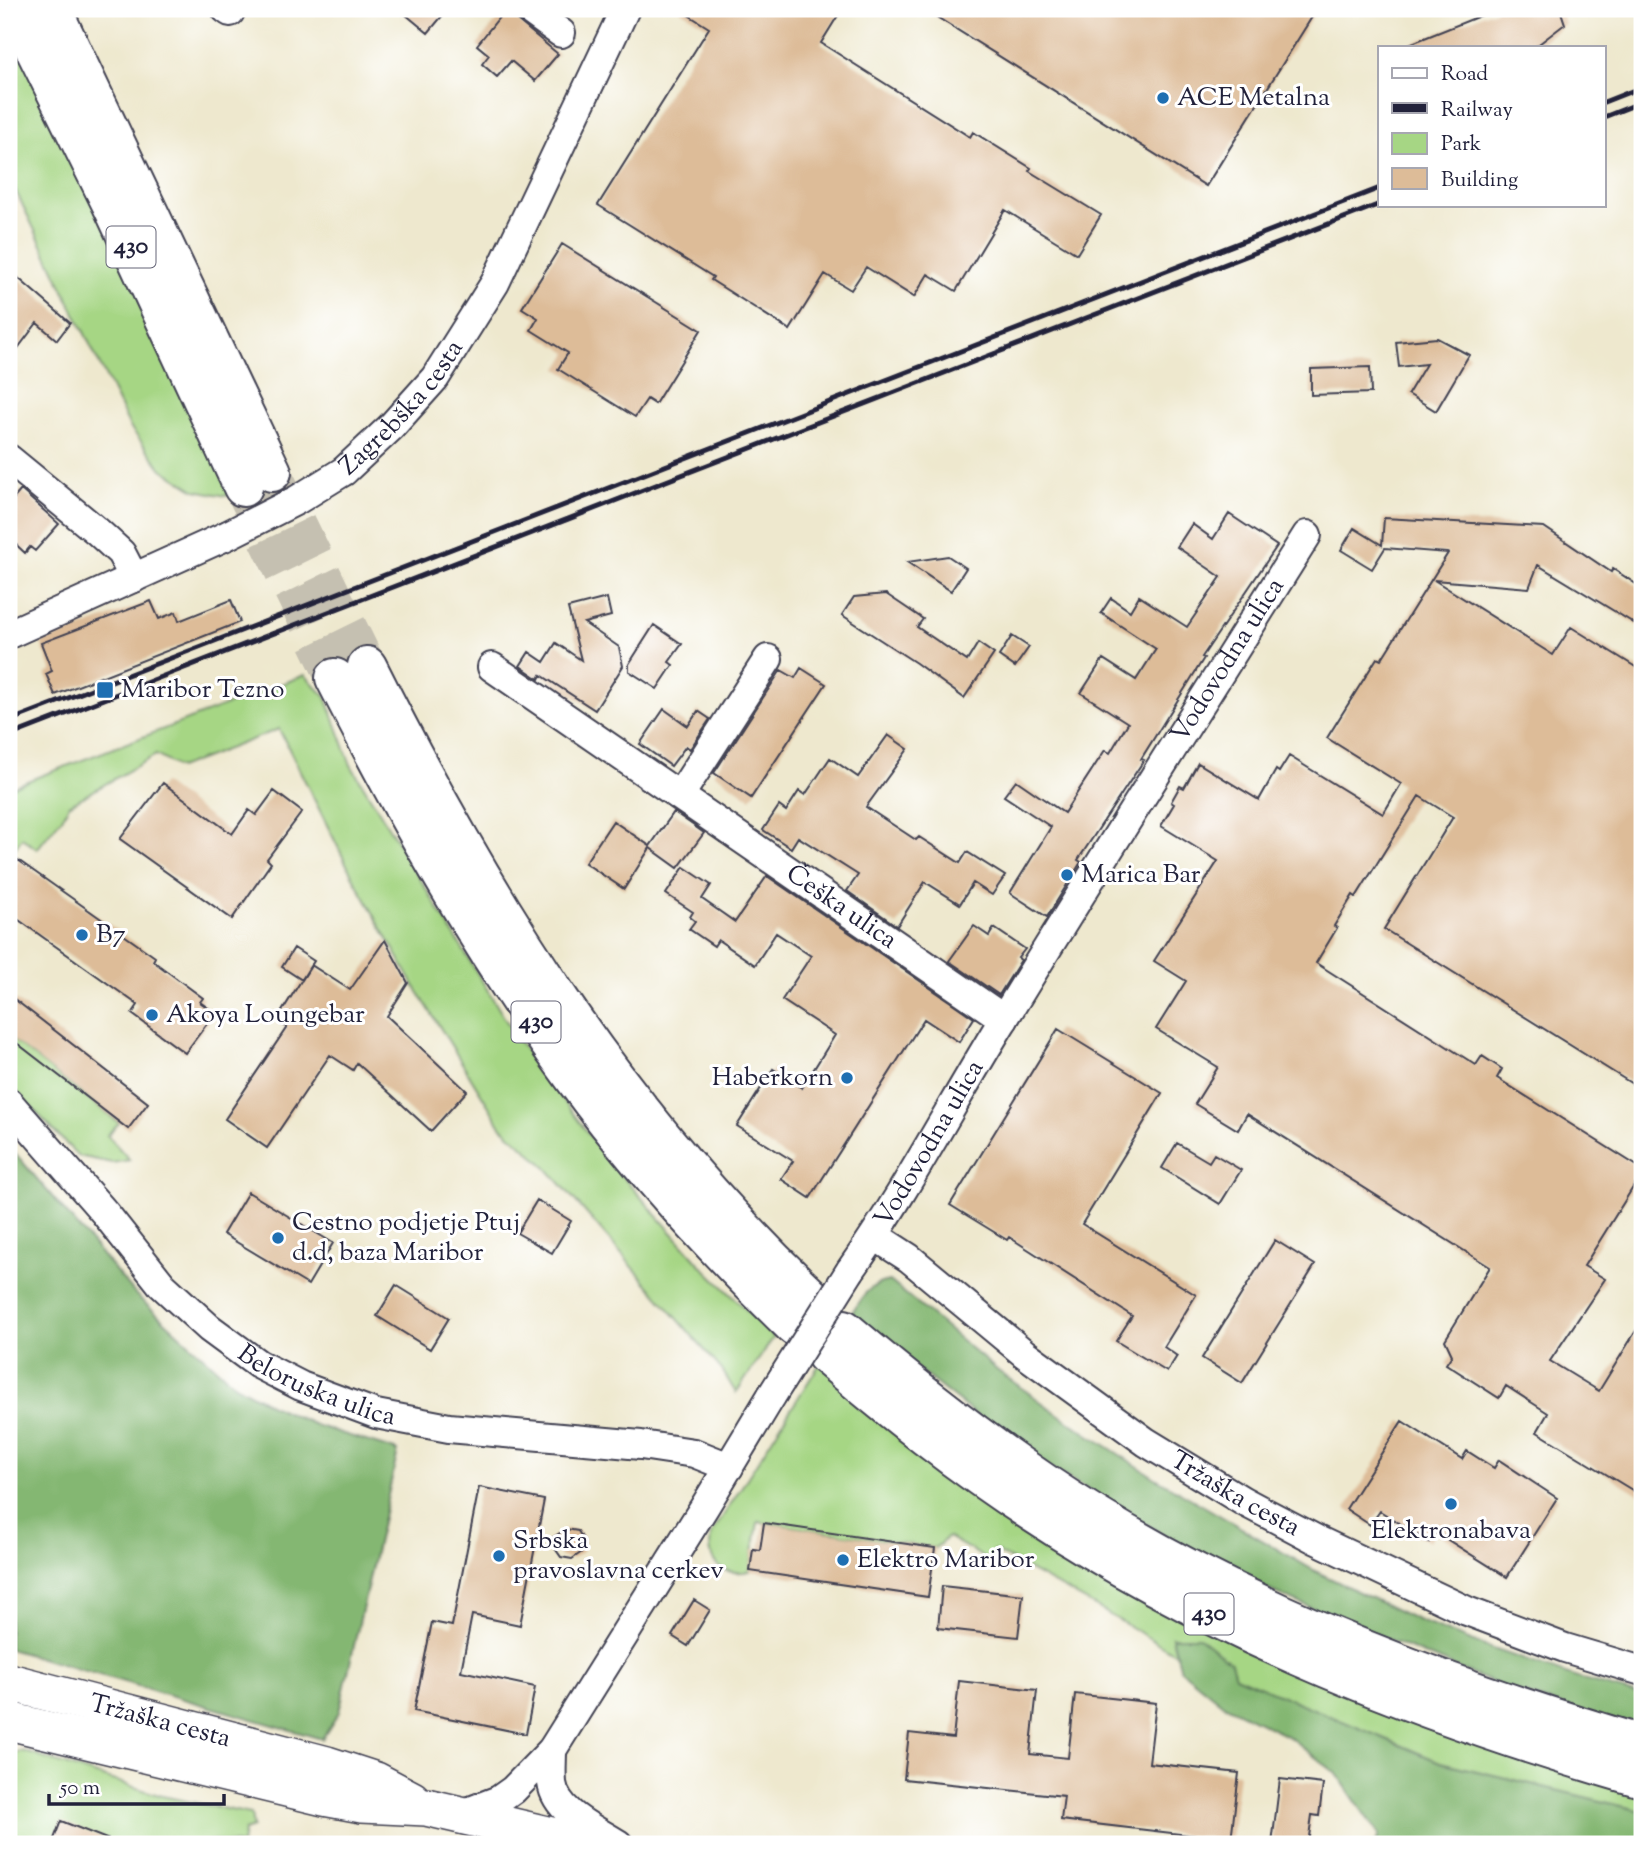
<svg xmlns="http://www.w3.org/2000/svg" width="1651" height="1853" font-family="'Sorts Mill Goudy',serif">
	<rect width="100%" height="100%" fill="#fff"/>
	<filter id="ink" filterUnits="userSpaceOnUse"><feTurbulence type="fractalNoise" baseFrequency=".0143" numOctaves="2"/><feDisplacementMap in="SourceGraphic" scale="14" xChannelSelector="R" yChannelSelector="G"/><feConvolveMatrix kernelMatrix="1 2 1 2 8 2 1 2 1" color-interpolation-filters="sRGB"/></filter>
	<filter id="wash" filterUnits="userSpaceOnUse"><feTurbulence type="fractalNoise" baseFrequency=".00686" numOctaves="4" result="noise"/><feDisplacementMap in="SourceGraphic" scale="28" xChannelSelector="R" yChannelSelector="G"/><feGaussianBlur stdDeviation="1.57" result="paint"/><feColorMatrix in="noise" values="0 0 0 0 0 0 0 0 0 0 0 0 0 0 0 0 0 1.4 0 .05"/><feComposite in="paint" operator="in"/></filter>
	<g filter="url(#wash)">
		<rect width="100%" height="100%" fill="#eee8ce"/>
		<path fill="#a6d684" stroke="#647c60" stroke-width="2" d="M 9,17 L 237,491 L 226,496 L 195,490 L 162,469 L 130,427 L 9,177 Z
			M 305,675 L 326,697 L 351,765 L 516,1037 L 608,1160 L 699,1263 L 774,1337 L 736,1393 L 722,1370 L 547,1168 L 501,1126 L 412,982 L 353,877 L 279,729 L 179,768 L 156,755 L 69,805 L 64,815 L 37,849 L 22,838 L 9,857 L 9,788 Z
			M 9,1037 L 119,1123 L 107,1135 L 130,1160 L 112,1163 L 78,1156 L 9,1084 Z
			M 819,1365 L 1642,1788 L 1642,1811 L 1440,1762 L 1235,1676 L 1172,1637 L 1176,1654 L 1093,1605 L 995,1551 L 990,1561 L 948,1537 L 935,1548 L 758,1522 L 750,1571 C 723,1576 706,1565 711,1535 Z
			M 22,1751 L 162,1796 L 251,1814 L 253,1828 L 244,1831 L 242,1844 L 208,1841 L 203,1844 L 9,1844 L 9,1755 Z"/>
		<path fill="#84b772" stroke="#536c56" stroke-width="2" d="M 9,1146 L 136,1295 L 235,1385 L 273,1406 L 315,1425 L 398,1451 L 339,1712 L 322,1739 L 9,1649 Z
			M 890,1281 L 998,1371 L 1068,1421 L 1154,1477 L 1315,1571 L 1417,1620 L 1476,1643 L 1583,1680 L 1642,1696 L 1642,1730 L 1513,1691 L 1232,1575 L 1019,1449 L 850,1316 C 860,1299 869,1283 890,1281 Z
			M 1172,1637 L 1199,1637 L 1231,1662 L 1235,1676 L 1440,1762 L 1642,1811 L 1642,1844 L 1375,1844 L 1379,1835 L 1336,1773 L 1289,1737 L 1224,1705 L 1181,1670 Z"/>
		<g id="blocks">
			<path fill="#ddbc98" d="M 399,9 L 448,9 L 428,33 Z
				M 679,9 L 842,9 L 821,43 L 970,137 L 973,132 L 1031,168 L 1029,171 L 1101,215 L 1077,254 L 1005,210 L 956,291 L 928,274 L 914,297 L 866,267 L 851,290 L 825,274 L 790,330 L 711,280 L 713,277 L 598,205 L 709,28 Z
				M 924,9 L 1317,9 L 1206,186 Z
				M 1497,9 L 1560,9 L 1565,24 L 1535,47 L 1402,47 Z
				M 505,10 L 558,54 L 535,81 L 511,61 L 497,77 L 482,64 L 489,55 L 477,45 Z
				M 562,244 L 701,330 L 655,404 L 647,399 L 635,417 L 558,369 L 568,353 L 531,330 L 538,318 L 522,308 Z
				M 9,270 L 70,323 L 57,340 L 37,323 L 9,360 Z
				M 1437,338 L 1469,355 L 1436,411 L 1408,394 L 1426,364 L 1399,367 L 1396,342 Z
				M 1370,367 L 1371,393 L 1311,395 L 1311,369 Z
				M 21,490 L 59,524 L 35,551 L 30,547 L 25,553 L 9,538 L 9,504 Z
				M 1229,514 L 1277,546 L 1202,657 L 1204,658 L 1141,759 L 1144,760 L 1078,860 L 1081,862 L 1047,917 L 1010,893 L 1051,827 L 1004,796 L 1016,780 L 1064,813 L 1105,750 L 1110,753 L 1128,723 L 1081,693 L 1103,659 L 1136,680 L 1156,649 L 1101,613 L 1111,598 L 1130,611 L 1139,596 L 1187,627 L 1221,577 L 1177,547 L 1192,524 L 1213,539 Z
				M 1384,518 L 1544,527 L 1611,572 L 1613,569 L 1642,588 L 1642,628 L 1538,565 L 1529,588 L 1434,580 L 1553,655 L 1571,627 L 1642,671 L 1642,1090 L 1384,929 L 1453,817 L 1419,796 L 1356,897 L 1353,895 L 1334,926 L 1337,928 L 1316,963 L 1476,1065 L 1482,1056 L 1502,1069 L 1497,1078 L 1642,1169 L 1642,1173 L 1584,1266 L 1605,1279 L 1550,1361 L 1599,1391 L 1642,1321 L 1642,1496 L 1537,1432 L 1548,1413 L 1506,1386 L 1499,1398 L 1446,1364 L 1452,1355 L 1445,1340 L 1490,1267 L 1247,1114 L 1238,1130 L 1195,1104 L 1218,1067 L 1156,1029 L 1186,981 L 1154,961 L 1218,861 L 1161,826 L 1174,804 L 1171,802 L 1180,786 L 1184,788 L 1198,763 L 1259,800 L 1276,770 L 1279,772 L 1289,756 L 1383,814 L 1401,784 L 1327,738 L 1377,658 L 1381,660 L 1448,553 L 1385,548 L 1372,569 L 1341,550 L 1354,528 L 1382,545 Z
				M 948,556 L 966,568 L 951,591 L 907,562 Z
				M 886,594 L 923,619 L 917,627 L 967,661 L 978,643 L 994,654 L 964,698 L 916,663 L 842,615 L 854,597 Z
				M 607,598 L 611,616 L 584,623 L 619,647 L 623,666 L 595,710 L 541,675 L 539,679 L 520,666 L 529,652 L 544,662 L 556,643 L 581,660 L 568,608 Z
				M 231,600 L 240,622 L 55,695 L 46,674 L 52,671 L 41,643 L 151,601 L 159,619 L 176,612 L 179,621 Z
				M 654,625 L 682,644 L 669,662 L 673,665 L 657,689 L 629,671 L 629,664 Z
				M 1012,636 L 1029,647 L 1015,667 L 999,656 Z
				M 801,668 L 826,684 L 751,798 L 714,773 L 781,670 L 795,678 Z
				M 664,709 L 688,726 L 698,711 L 710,719 L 690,749 L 686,746 L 671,766 L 640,744 Z
				M 888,735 L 908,749 L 866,807 L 916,840 L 919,837 L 960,863 L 967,852 L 1005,876 L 992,895 L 973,883 L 960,904 L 925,882 L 897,926 L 847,891 L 858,875 L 798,837 L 791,848 L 763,830 L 779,806 L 786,811 L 799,791 L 805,795 L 830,758 L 858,777 Z
				M 163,783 L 232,834 L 249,810 L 256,815 L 274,791 L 302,812 L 267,859 L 271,863 L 232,919 L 120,839 Z
				M 674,812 L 704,833 L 678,868 L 650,848 L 624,889 L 585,863 L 613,821 L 650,846 Z
				M 18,860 L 155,957 L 153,961 L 203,998 L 200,1002 L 215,1013 L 185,1053 L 132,1014 L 138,1005 L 9,913 L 9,873 Z
				M 684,867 L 711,885 L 702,899 L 735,922 L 767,876 L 974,1018 L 959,1042 L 924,1019 L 810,1198 L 781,1179 L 793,1161 L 737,1126 L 773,1069 L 802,1088 L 835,1035 L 782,1000 L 811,956 L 776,933 L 755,965 L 718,940 L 714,946 L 689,929 L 695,921 L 690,917 L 693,912 L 666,894 Z
				M 974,926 L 989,936 L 994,928 L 1025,949 L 1018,958 L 1021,960 L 999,995 L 949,961 Z
				M 385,940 L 408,983 L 387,1016 L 467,1091 L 431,1131 L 357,1063 L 353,1070 L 330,1055 L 267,1148 L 225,1119 L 287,1027 L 276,1021 L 311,965 L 350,990 Z
				M 294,948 L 314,961 L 302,980 L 282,967 Z
				M 9,995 L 148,1103 L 128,1129 L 9,1037 Z
				M 1058,1029 L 1162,1093 L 1082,1224 L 1196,1295 L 1164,1347 L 1177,1356 L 1167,1372 L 1116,1341 L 1132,1316 L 1009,1237 L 1007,1240 L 950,1205 Z
				M 1177,1143 L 1209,1162 L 1214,1154 L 1241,1170 L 1220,1204 L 1162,1168 Z
				M 248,1192 L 333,1243 L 308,1285 L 223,1234 Z
				M 537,1200 L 571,1221 L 552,1253 L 517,1233 Z
				M 1275,1240 L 1315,1265 L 1242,1383 L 1202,1358 Z
				M 396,1285 L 449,1318 L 430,1349 L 377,1316 Z
				M 1402,1421 L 1462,1459 L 1467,1451 L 1494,1468 L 1499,1460 L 1557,1498 L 1507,1577 L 1435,1532 L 1429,1542 L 1380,1511 L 1370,1525 L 1346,1509 Z
				M 479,1487 L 544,1500 L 520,1625 L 472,1615 L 461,1671 L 535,1687 L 526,1734 L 414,1711 L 432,1622 L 452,1626 Z
				M 764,1523 L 935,1548 L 928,1597 L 750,1571 L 753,1549 L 760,1550 Z
				M 566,1529 L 578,1531 L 584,1541 L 582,1552 L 572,1559 L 561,1557 L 549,1540 Z
				M 942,1586 L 1023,1595 L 1018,1637 L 938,1628 Z
				M 694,1600 L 710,1610 L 688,1646 L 672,1636 Z
				M 959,1681 L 1037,1690 L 1030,1754 L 1068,1758 L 1075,1694 L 1156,1703 L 1149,1763 L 1239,1773 L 1231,1840 L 1061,1820 L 1064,1796 L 904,1779 L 909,1733 L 953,1738 Z
				M 1280,1779 L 1323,1784 L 1319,1816 L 1312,1815 L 1308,1844 L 1272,1844 Z
				M 61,1821 L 117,1843 L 116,1844 L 52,1844 Z"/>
		</g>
	</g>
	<g filter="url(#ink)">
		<use href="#blocks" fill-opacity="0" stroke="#414051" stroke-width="2"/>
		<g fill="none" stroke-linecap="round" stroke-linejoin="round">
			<path stroke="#c5c0b1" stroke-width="38" stroke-dasharray="38 19" stroke-linecap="butt" d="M 272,472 L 367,666
				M 243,487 L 335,678"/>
			<g stroke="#414051" stroke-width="32">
				<g id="minor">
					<path d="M 226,9 L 230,12"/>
					<path d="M 528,9 L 561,33"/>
					<path d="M 9,459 L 98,532 L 121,553 L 134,578"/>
					<path id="s1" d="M 344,471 L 391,427 L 435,378 L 495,283 L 625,9"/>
					<path d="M 9,634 L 226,536"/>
					<path id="s2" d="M 492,667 L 1004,1019"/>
					<path d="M 680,795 L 768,659"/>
					<path id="s3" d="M 9,1103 L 105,1213 L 162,1285 L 209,1328 L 258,1364 L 301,1386 L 376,1414 L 449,1428 L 641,1445 L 694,1453 L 729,1467"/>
					<path id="s4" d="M 875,1236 L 909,1258 L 1025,1354 L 1146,1442 L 1243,1501 L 1317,1540 L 1467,1611 L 1565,1648 L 1642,1671"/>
					<path id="s5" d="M 850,1271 C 907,1190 953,1101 1005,1017 C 1104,855 1206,696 1307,535"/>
					<path d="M 552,1750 C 552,1760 551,1772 552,1783 C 556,1813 595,1829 618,1844"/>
					<path d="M 460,1815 L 499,1800 L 513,1790 L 552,1750 L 705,1506 L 772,1395"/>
				</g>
			</g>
			<g stroke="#414051" stroke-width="40">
				<g id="major">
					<path id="s6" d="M 9,1682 L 327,1765 L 376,1781 L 412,1800"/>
					<path d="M 9,1721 L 324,1797 L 362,1804 L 426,1807 L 586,1844"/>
				</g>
			</g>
			<g stroke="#414051" stroke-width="42">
				<path id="highway" d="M 15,9 L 111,203 L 243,487
					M 52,9 L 272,472
					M 367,666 C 485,902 618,1115 812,1298
					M 335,678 C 410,825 492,970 592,1102 C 653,1182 722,1256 794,1326
					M 844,1329 C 922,1395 1002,1458 1089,1512 C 1260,1618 1450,1688 1642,1745
					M 826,1355 C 892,1411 959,1465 1032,1512 C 1218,1635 1429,1717 1642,1778"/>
			</g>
			<use href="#minor" stroke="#fff" stroke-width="28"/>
			<use href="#major" stroke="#fff" stroke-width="37"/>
			<use href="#highway" stroke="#fff" stroke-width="38"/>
			<path stroke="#22223b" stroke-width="5" d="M 1604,102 L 1642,87
				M 1604,117 L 1642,102
				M 9,721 L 1380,188
				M 9,736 L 1380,204"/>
			<g stroke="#414051" stroke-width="32" stroke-linecap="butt">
				<path id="minor-bridge" d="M 226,536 L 297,500 L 344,471
					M 772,1395 L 850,1271"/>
			</g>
			<use href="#minor-bridge" stroke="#fff" stroke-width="28"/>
		</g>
	</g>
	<g fill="#1f6fb2" stroke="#fff" stroke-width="2.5">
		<circle cx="1163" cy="98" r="7"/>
		<rect x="96" y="681" width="18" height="18" rx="3.5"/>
		<circle cx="1067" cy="875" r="7"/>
		<circle cx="82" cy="935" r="7"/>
		<circle cx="152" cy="1015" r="7"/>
		<circle cx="847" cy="1078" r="7"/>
		<circle cx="278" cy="1238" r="7"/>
		<circle cx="1451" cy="1504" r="7"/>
		<circle cx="499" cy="1556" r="7"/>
		<circle cx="843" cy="1560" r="7"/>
	</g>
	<g text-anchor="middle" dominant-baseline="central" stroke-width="6" stroke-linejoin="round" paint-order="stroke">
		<g fill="#fff" stroke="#646476" stroke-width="2">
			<rect x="106.5" y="226.5" width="49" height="41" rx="5"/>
			<rect x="511.5" y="1001.5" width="49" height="41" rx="5"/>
			<rect x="1184.5" y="1593.5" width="49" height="41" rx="5"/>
		</g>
		<g font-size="24" font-weight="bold" fill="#22223b">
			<text x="131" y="247">430</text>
			<text x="536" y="1022">430</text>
			<text x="1209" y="1614">430</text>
		</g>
		<g font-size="26" fill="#22223b" stroke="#fff" text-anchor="start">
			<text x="1177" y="98">ACE Metalna</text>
			<text x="121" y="690">Maribor Tezno</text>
			<text x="1081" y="875">Marica Bar</text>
			<text x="96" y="935">B7</text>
			<text x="166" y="1015">Akoya Loungebar</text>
			<text x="833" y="1078" text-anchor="end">Haberkorn</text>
			<text x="292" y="1223">Cestno podjetje Ptuj<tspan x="292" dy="30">d.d, baza Maribor</tspan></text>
			<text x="1451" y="1531" text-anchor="middle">Elektronabava</text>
			<text x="513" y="1541">Srbska<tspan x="513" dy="30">pravoslavna cerkev</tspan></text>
			<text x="857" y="1560">Elektro Maribor</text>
		</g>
		<g font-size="26" fill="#22223b" stroke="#fff">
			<text stroke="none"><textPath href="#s1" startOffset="86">Zagrebška cesta</textPath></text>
			<text stroke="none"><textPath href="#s5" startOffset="718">Vodovodna ulica</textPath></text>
			<text stroke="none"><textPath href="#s2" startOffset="424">Češka ulica</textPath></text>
			<text stroke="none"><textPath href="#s5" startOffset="150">Vodovodna ulica</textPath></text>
			<text stroke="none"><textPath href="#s3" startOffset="425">Beloruska ulica</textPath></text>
			<text stroke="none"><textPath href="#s4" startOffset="444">Tržaška cesta</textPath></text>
			<text stroke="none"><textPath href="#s6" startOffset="156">Tržaška cesta</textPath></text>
		</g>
	</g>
	<rect width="1651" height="1853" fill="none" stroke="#fff" stroke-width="35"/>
	<rect x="1378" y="46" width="228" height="161" fill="#ffffff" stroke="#a7a7b1" stroke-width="2"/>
	<rect x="1392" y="68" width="35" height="10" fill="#ffffff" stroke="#a7a7b1" stroke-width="2"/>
	<text x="1441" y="80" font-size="21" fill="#22223b">Road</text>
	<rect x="1392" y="103" width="35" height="10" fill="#22223b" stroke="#a7a7b1" stroke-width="2"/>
	<text x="1441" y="116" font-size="21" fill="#22223b">Railway</text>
	<rect x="1392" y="133" width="35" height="21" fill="#a6d684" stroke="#a7a7b1" stroke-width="2"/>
	<text x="1441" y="150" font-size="21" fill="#22223b">Park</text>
	<rect x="1392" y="168" width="35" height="21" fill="#ddbc98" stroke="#a7a7b1" stroke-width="2"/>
	<text x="1441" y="186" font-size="21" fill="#22223b">Building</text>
	<path d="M49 1794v10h175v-10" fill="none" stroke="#22223b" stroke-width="3.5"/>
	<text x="60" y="1794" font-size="21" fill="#22223b" stroke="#ffffff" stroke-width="5" paint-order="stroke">50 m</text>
</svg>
